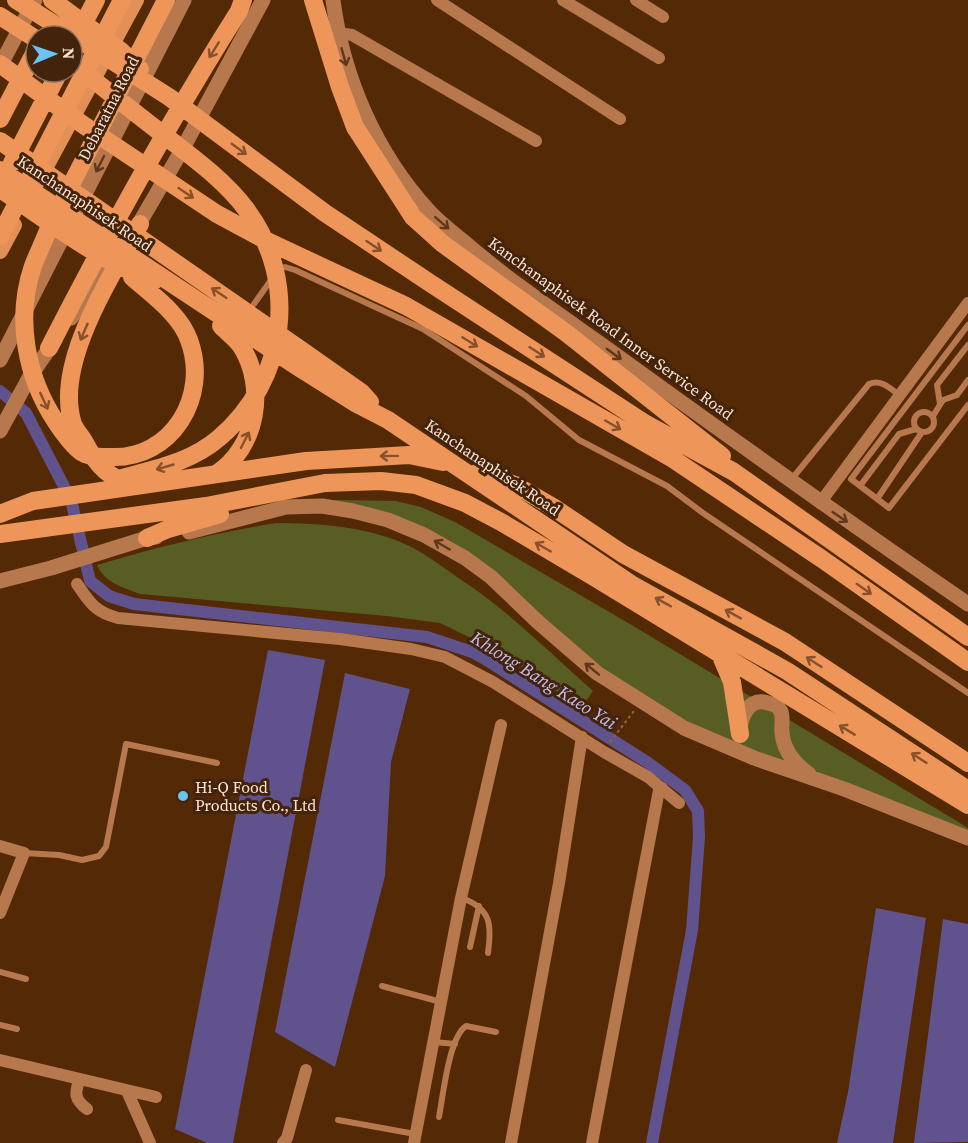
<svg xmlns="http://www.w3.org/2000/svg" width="968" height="1143" font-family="'Source Serif 4',serif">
	<rect width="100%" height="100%" fill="#542905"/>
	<path fill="#585e23" d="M 335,500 L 396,501 L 421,507 L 455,522 L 635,627 L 955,820 L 968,828 L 968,845 L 946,833 L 661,721 L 466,565 L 402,530 L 328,502 Z
		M 276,523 C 317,523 359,526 398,541 C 421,550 440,565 460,579 C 509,611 550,653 593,691 L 581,708 L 502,653 L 440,623 L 387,616 L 140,594 C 122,587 105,583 97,565 C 156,547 215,533 276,523 Z"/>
	<path fill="#60528c" d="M 268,650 L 325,660 L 233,1143 L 207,1143 L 175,1129 Z
		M 345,673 L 410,689 L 391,762 L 385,876 L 335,1067 L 275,1032 Z
		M 876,908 L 926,918 L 893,1143 L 837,1143 L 848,1092 Z
		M 943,919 L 968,924 L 968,1142 L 914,1143 Z"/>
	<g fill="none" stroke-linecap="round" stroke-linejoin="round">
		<path stroke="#60528c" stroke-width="12" d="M 0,391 L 26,413 L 71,500 L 90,581 L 109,596 L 134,604 L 427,637 L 472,652 L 485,659 L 647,762 L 685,790 L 698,811 L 699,837 L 692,930 L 652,1143"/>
		<path stroke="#8b6547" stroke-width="2" stroke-dasharray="3 3" stroke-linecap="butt" d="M 610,742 L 634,711"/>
		<path stroke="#b7784e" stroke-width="6" d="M 279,269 L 285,267 L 295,270 L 423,329 L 526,396 L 579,440 L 667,486 L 703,513 L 968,693
			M 254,304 L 271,280
			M 968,325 L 851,479 L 889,508 L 968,405
			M 940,404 L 937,385 L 968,345
			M914 422a10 10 0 1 1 20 0a10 10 0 1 1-20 0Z
			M 933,416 L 943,400 L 957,395 L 968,380
			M 791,480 L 869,384 C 881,379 890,388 899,395
			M 860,486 L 899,434 L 916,429
			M 877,499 L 922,432
			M 24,853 L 59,855 L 82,860 L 99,856 L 106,847 L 126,744 L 217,763
			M 462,898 C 491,909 492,924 488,953
			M 470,947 L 479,906
			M 0,972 L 26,979
			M 382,986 L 441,1002
			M 0,1025 L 17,1029
			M 434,1042 L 455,1044
			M 439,1117 C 443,1096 449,1037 466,1026 L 496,1032
			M 338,1120 L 415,1134"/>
		<path stroke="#b7784e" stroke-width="12" d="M 437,0 L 620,119
			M 563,0 L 659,58
			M 636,0 L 663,17
			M 337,33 L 352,35 L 536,141
			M 820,503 L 968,303
			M 77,584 C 90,603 95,612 118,618 L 340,639 L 411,649 L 445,657 L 493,682 L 604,752 L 648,777 L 679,803
			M 0,846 L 24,853 L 0,913
			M 0,1060 L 156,1097
			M 79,1080 C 75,1094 74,1099 87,1109
			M 127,1091 L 150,1143
			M 283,1143 L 287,1138 L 306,1070
			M 414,1143 L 461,898 L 501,725
			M 511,1143 L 559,883 L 582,737
			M 592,1143 L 659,790 L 662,788"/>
		<path stroke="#b7784e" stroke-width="15" d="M 333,0 C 343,78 376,153 429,211 C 439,222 452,232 463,241 C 508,280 557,313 605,347 C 725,434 845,520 968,604
			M 0,66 L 35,0
			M 133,234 L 182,150 L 263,0
			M 71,318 L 108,267
			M 0,360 L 184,0
			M 0,431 L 29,378 L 55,340
			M 189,532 L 286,507 L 322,506 L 353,511 L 388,520 L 424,535 L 465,558 L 491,577 L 538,622 L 597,673 L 684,728 L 754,758 L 844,789 L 968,838
			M 0,581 L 51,568 L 147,538 L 156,537
			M 740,730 C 741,715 750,697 768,703 C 772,704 778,706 780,710 C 784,716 781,725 782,732 C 783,750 795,764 809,774"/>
		<path stroke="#e39058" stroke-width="16" d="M 38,181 L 136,0
			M 0,251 L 14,225"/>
		<path stroke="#ee965a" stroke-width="18" d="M 16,0 L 169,97 L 325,213 L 430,283 L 646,424 L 734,472 L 968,637
			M 52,0 L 121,51 L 140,69
			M 313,0 L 340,87 L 355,127 L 413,217 L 443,244 L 565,332 L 722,456
			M 0,16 L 36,39
			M 78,34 L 96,0
			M 72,63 C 104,88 136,114 169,139 C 196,160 225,181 246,209 C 300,281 287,380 219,438 C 190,463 154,469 118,479
			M 0,64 L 82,124 L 217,214 L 269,242 L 406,306 L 673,459 L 822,559 L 968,662
			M 0,119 L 36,50
			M 0,141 L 301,350 L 361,392 L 370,402
			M 12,163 L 59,72
			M 0,170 L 301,369 L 355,403 L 388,420 L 631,584 L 787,671 L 968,790
			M 0,189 C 50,222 97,260 154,281
			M 0,236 L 122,0
			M 132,277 C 152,295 180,314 189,340 C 210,396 172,460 110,457 C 101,457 90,457 83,453 C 75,449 61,430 56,422 C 26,377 15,318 33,266 C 38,253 44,241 49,228 L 166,0
			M 49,348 C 108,233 170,120 239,11 L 243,0
			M 478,472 L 515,485 L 553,507 L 623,554 L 785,642 L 968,763
			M 216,474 C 257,448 267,387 241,346 C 236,339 227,332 221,326
			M 135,486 C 110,479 97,466 85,443 C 82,437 76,431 73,424 C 53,364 112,276 140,224
			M 0,514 L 33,501 L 306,461 L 409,455 L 443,462
			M 0,534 L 206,506 L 325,483 L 381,481 L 416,485 L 465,503 L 501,522 L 594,577 L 968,805
			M 147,538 L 168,529 L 220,514
			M 720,654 L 732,682 L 740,734"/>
	</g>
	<defs><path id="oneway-shaft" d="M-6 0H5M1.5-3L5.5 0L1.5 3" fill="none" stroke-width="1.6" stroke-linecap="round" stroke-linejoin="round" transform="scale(1.5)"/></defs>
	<g stroke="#87512b">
		<use href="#oneway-shaft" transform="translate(214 50) rotate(122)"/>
		<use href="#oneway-shaft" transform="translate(239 149) rotate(36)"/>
		<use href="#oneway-shaft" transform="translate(186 193) rotate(34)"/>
		<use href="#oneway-shaft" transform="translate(374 246) rotate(34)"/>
		<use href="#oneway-shaft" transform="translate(219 293) rotate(-146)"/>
		<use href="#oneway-shaft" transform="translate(84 332) rotate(113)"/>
		<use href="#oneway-shaft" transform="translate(470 342) rotate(32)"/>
		<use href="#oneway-shaft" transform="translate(537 352) rotate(33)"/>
		<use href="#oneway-shaft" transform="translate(44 401) rotate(65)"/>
		<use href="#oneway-shaft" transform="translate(613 425) rotate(30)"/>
		<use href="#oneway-shaft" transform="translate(245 440) rotate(-63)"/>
		<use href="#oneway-shaft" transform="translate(389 456) rotate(179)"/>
		<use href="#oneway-shaft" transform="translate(165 467) rotate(164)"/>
		<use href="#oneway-shaft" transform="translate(543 547) rotate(-150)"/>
		<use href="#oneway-shaft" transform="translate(864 589) rotate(35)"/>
		<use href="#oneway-shaft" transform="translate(663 602) rotate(-151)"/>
		<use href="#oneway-shaft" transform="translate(733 614) rotate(-151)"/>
		<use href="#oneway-shaft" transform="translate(814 662) rotate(-147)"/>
		<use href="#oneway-shaft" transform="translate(847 730) rotate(-149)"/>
		<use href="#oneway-shaft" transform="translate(919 758) rotate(-147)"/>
	</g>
	<g stroke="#5f381c">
		<use href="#oneway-shaft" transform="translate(344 57) rotate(74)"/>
		<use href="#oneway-shaft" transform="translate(100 164) rotate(117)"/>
		<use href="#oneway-shaft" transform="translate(442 223) rotate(41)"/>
		<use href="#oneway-shaft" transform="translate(614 354) rotate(36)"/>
		<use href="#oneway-shaft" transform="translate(840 517) rotate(34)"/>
		<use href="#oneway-shaft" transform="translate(442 545) rotate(-150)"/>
		<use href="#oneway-shaft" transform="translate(592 669) rotate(-141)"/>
	</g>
	<circle fill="#6bc3f2" stroke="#42230c" stroke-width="2" cx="183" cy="796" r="6"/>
	<g text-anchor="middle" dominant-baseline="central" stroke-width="6" stroke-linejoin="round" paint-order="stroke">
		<g font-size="16" fill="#fee2d0" stroke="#42230c">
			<text transform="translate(108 108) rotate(-63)">Debaratna Road</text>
			<text transform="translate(85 203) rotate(34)">Kanchanaphisek Road</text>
			<text transform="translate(611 328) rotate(36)">Kanchanaphisek Road Inner Service Road</text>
			<text transform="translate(493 467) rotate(34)">Kanchanaphisek Road</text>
		</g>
		<g font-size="16" fill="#fee2d0" stroke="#42230c" text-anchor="start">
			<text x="195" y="787">Hi-Q Food<tspan x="195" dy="18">Products Co., Ltd</tspan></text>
		</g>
		<g font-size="18" font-style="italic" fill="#c7bdf1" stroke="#42230c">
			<text transform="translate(544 680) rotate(32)">Khlong Bang Kaeo Yai</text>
		</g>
	</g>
	<g transform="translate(54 54) rotate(88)"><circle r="28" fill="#42230c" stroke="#8d6f5a" stroke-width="1.5"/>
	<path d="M0-4.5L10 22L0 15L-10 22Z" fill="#6bc3f2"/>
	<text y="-9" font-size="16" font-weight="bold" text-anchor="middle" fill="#fee2d0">N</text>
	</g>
</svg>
